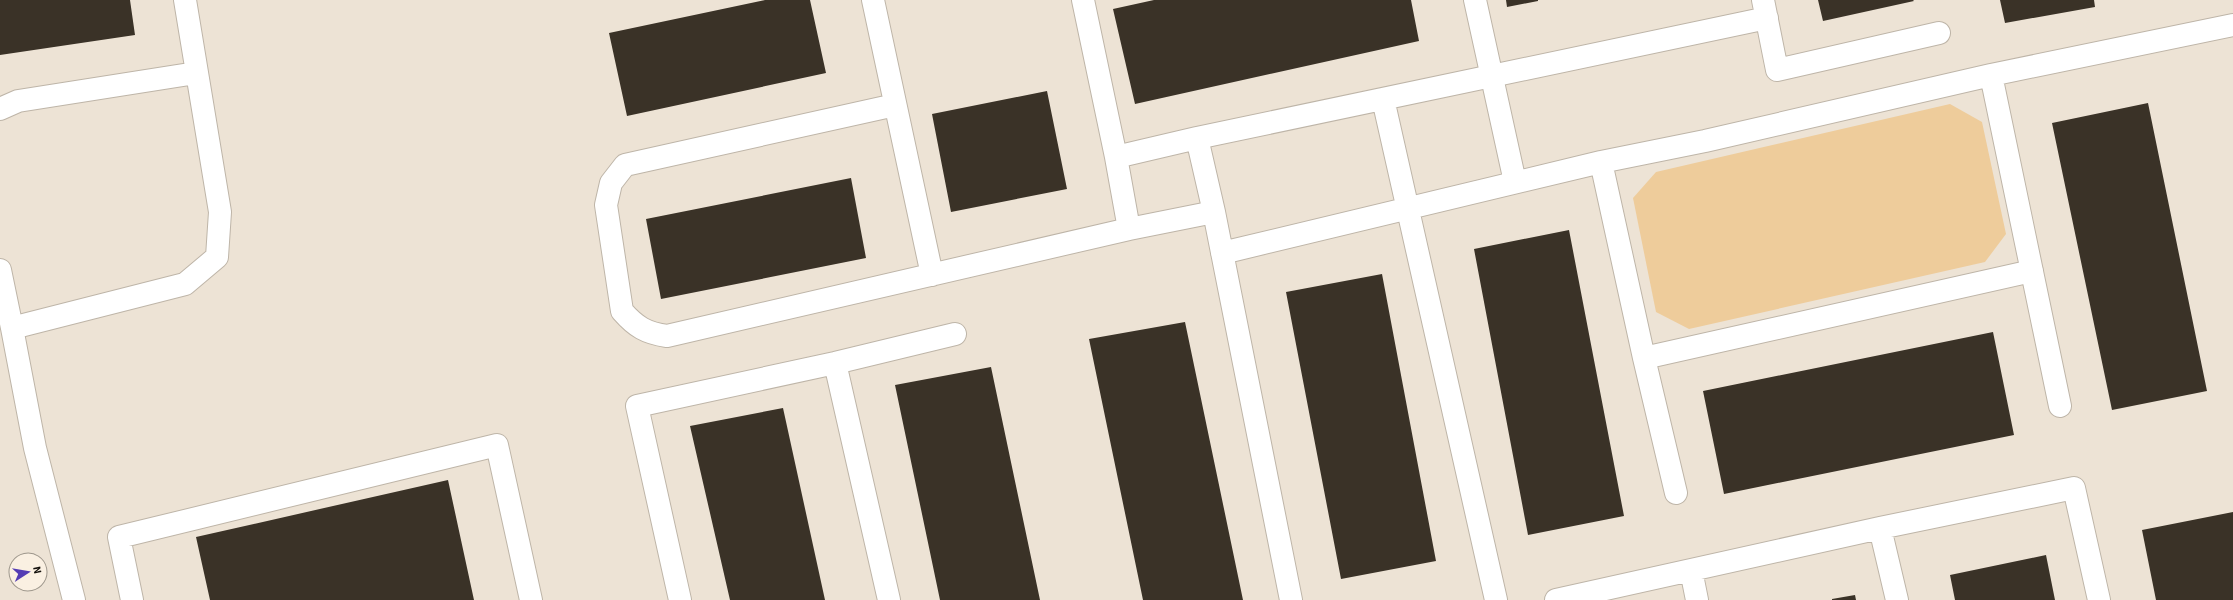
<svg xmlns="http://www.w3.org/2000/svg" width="2233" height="600" font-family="'Source Sans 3',sans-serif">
	<rect width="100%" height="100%" fill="#ede3d5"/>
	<path fill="#eecc9b" d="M 1950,104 L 1982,122 L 2006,234 L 1985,262 L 1689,329 L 1656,312 L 1633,198 L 1656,172 Z"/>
	<path fill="#3a3227" d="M 0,0 L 130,0 L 135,35 L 0,55 Z
		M 765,0 L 810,0 L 826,73 L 627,116 L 609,33 Z
		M 1154,0 L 1411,0 L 1419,41 L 1135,104 L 1113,9 Z
		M 1506,0 L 1538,0 L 1538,1 L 1507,7 Z
		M 1818,0 L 1913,0 L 1914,1 L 1823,21 Z
		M 2000,0 L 2094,0 L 2095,7 L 2005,23 Z
		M 1047,91 L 1067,189 L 951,212 L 932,114 Z
		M 2148,103 L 2207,391 L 2112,410 L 2052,123 Z
		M 851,178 L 866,258 L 661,299 L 646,219 Z
		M 1569,230 L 1624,516 L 1528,535 L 1474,249 Z
		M 1382,274 L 1436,561 L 1341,579 L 1286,292 Z
		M 1185,322 L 1243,600 L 1143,600 L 1089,339 Z
		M 1993,332 L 2014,435 L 1724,494 L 1703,391 Z
		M 991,367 L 1040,600 L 940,600 L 895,385 Z
		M 783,408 L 825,600 L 730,600 L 690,426 Z
		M 448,480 L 474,600 L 210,600 L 196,537 Z
		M 2233,512 L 2233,600 L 2156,600 L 2142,530 Z
		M 2046,555 L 2055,600 L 1955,600 L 1950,575 Z
		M 1855,595 L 1856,600 L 1832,600 L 1832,599 Z"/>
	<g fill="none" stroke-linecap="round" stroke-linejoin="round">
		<g stroke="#beb5a8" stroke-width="24">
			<path id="minor" d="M 873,0 L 932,275
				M 1083,0 L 1116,157 L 1129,229
				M 1475,0 L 1515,182
				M 1763,0 L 1777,70 L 1939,33
				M 1991,75 L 2060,406
				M 1383,99 L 1496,600
				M 895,105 L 625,165 L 611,183 L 606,205 L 622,311 C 636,327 646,333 667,336 L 1129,229 L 1214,212
				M 0,109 L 18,101 L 196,73
				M 1197,138 L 1214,212 L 1291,600
				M 1116,157 L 1197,138 L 1767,18
				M 1601,162 L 1644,358 L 1676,493
				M 1222,253 L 1601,162 L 1705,141 L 1991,75 L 2233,25
				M 0,270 L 12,328
				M 1644,358 L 2032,271
				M 835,363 L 889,600
				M 1880,528 L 1897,600
				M 1691,570 L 1697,600
				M 74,600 L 35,448 L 12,328 L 185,284 L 217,257 L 220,212 L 185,0
				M 132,600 L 119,537 L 497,445 L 531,600
				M 680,600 L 637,406 L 835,363 L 955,334
				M 1556,600 L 1880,528 L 2074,488 L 2099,600"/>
		</g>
		<use href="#minor" stroke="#fff" stroke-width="22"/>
	</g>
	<g transform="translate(28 572) rotate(78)"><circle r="19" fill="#faf0e2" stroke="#9e978c"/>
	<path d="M0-3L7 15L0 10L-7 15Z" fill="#543cb4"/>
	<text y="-6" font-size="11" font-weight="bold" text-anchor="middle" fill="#14110c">N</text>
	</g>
</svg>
